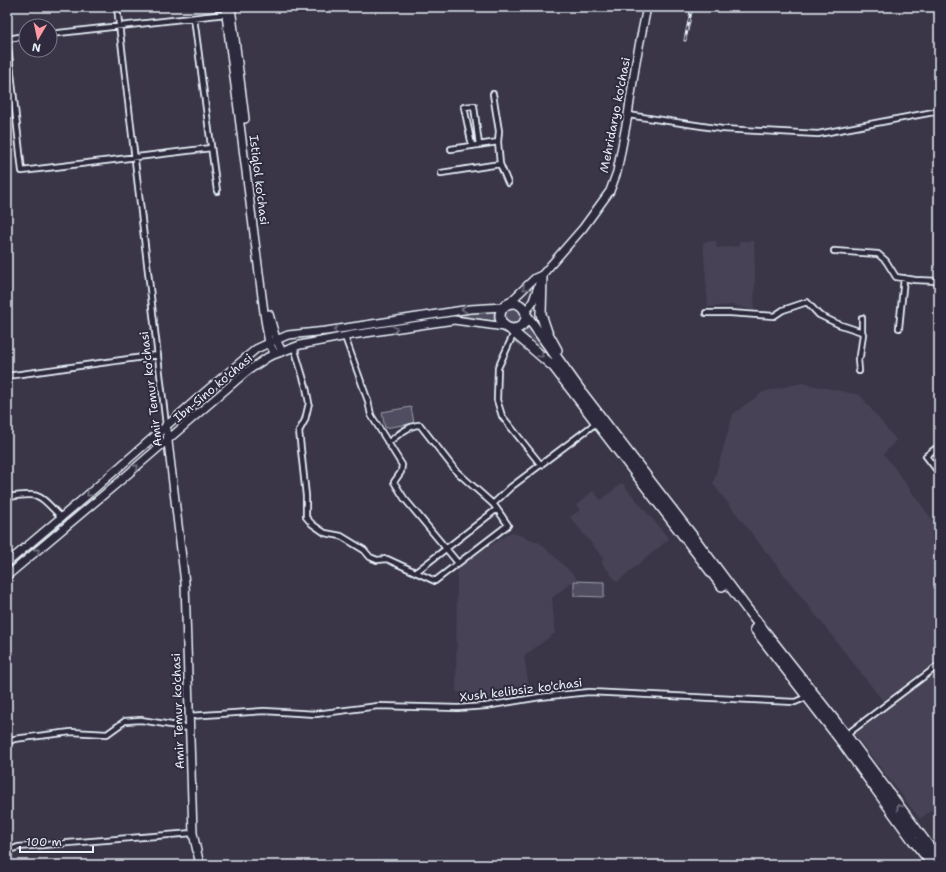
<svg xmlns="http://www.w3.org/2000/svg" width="946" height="872" font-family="'Shantell Sans',sans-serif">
	<rect width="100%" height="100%" fill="#3a3648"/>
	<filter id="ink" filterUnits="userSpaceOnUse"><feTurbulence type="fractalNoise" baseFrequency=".025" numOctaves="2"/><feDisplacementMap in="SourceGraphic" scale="8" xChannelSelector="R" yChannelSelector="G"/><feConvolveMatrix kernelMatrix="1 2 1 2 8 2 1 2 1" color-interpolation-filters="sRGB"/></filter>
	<g filter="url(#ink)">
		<path fill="#464354" d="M 716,241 L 717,248 L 739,246 L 739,241 L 754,241 L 755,277 L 754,310 L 732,305 L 708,307 L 703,242 Z
			M 802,383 L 860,395 L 896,440 L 884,454 L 939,529 L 939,659 L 883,701 L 713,484 L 733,414 L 763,392 Z
			M 622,483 L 669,539 L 617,582 L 601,562 L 604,559 L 570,517 L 580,510 L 576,505 L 593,491 L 601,500 Z
			M 511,532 L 540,543 L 577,578 L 552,598 L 555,633 L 524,656 L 530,693 L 496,699 L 456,692 L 457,568 Z
			M 939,667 L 939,804 L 920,819 L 852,731 Z"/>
		<path fill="#504e5f" stroke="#9ca0ac" d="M505 315a8 8 0 1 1 16 0a8 8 0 1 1-16 0Z
			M 494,311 L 494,321 L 452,315 Z
			M 529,325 L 550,357 L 521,333 L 527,329 Z
			M 411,407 L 414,423 L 385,428 L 382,412 Z
			M 574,581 L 604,582 L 604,597 L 574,596 Z"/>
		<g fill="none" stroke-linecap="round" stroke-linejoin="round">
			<g stroke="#e8f1f8" stroke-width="8">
				<path id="street" d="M 117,7 L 166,425
					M 194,18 L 217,191
					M 50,34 L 226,14
					M 7,37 L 22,171 L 211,148
					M 7,39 L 26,36
					M 493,94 L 499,131 L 498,142
					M 628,115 L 722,129 L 818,134 L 939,111
					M 472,146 L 464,107 L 474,106 L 479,145
					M 451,149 L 498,142 L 500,164 L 508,183
					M 441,173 L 500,164
					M 834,251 L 878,254 L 886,261 L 896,277 L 915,280 L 939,281
					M 706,313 L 730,313 L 774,316 L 783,310 L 807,302 L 819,315 L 838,324 L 862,332 L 863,334 L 860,356 L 858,359 L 859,371
					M 899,328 L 904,278
					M 862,332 L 862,318
					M 514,333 L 498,368 L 497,400 L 502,416 L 541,465
					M 345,337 L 368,401 L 371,415 L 402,465 L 401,472 L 394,482 L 404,498 L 458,563
					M 294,347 L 306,387 L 309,403 L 305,420 L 299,431 L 306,496 L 306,517 L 312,524 L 325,533 L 341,536 L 364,550 L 370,557 L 377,560 L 387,559 L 435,581 L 508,525 L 497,509
					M 7,376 L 158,355
					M 388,443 C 395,437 410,424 420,425 L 456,471 L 493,504
					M 939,446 L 926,456 L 939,473
					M 7,497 C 41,492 38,494 61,517
					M 416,572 L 497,509 L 493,504 L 511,487 L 596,423
					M 189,716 L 264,711 L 316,714 L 378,706 L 458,708 L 486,706 L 540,697 L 589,692 L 795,702 L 807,697
					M 846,735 L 939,665
					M 7,743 L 14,739 L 71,732 L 107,734 L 125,721 L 141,720 L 189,728
					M 7,851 L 18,847 L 193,833"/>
			</g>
			<g stroke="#e8f1f8" stroke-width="10">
				<path id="secondary" d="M 509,303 L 535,278 L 542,275
					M 526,312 L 533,301 L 542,275 L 583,228 L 610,191 L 617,172 L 628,115 L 636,61 L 647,7
					M 166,425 L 185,583 L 193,833 L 200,865"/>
			</g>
			<g stroke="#e8f1f8" stroke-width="10">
				<path id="primary" d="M 225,7 L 265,320 L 269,343 L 275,354
					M 231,7 L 245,119
					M 269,314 L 276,339 L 282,352
					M 7,563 L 84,498 L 205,392 L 256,349 L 269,343 L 288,335 L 326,331 L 470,309 L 503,307
					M 7,576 L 120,481 L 246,372 L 268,357 L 300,345 L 352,335 L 454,320 L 505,327"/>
			</g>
			<g stroke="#e8f1f8" stroke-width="12">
				<path id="highway" d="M 542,276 L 541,314 L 547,332 L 557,350
					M500 316a13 13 0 1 1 26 0a13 13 0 1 1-26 0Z
					M 527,316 L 583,394 L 694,538 L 747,609 L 846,735 L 939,860
					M 511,330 L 554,367 L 722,586
					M 755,629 L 839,738 L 912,839 L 933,865"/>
			</g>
			<use href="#street" stroke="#2f2a3d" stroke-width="4.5"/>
			<use href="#secondary" stroke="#2f2a3d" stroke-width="7"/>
			<use href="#primary" stroke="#2f2a3d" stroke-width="7"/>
			<use href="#highway" stroke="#2f2a3d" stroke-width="9"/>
			<g stroke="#e8f1f8" stroke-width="3">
				<path id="rail" d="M 685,40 L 692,7"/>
			</g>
			<use href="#rail" stroke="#2f2a3d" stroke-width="1.5" stroke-dasharray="4.5" stroke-linecap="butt"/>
		</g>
		<defs><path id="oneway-chevron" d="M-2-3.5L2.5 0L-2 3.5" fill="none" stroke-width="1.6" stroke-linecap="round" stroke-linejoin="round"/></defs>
		<g stroke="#70707e">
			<use href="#oneway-chevron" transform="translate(525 288) rotate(135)"/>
			<use href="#oneway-chevron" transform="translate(464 309) rotate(172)"/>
			<use href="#oneway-chevron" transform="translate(395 329) rotate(-9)"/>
			<use href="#oneway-chevron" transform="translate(336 330) rotate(171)"/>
			<use href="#oneway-chevron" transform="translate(541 355) rotate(43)"/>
			<use href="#oneway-chevron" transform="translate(136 467) rotate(-41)"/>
			<use href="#oneway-chevron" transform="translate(89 494) rotate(138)"/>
			<use href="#oneway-chevron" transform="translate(37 551) rotate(-40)"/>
			<use href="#oneway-chevron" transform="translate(899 807) rotate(-127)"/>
		</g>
	</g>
	<g text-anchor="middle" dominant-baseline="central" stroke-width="4" stroke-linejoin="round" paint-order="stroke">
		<g font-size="12" fill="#e8f1f8" stroke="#2f2a3d">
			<text transform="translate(615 115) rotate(-79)">Мehridaryo ko'chasi</text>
			<text transform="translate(259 180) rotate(83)">Istiqlol ko'chasi</text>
			<text transform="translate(213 388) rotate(-40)">Ibn-Sino ko'chasi</text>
			<text transform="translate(151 389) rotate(-97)">Amir Temur ko'chasi</text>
			<text transform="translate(521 690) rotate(-7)">Xush kelibsiz ko'chasi</text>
			<text transform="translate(178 711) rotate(-92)">Amir Temur ko'chasi</text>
		</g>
	</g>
	<rect width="946" height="872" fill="none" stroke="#2f2a3d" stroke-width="24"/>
	<rect x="12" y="12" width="922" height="848" fill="none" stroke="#e8f1f8" stroke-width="1.5" filter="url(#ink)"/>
	<g transform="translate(38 38) rotate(189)"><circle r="19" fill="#2f2a3d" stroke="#797a88"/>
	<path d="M0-3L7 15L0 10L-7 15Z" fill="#ff9aa2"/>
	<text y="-6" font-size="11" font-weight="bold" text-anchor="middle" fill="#e8f1f8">N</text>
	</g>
	<path d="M20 846v6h73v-6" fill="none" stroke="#e8f1f8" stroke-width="2"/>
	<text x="26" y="846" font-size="12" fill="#e8f1f8" stroke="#2f2a3d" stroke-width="3" paint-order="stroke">100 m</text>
</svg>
